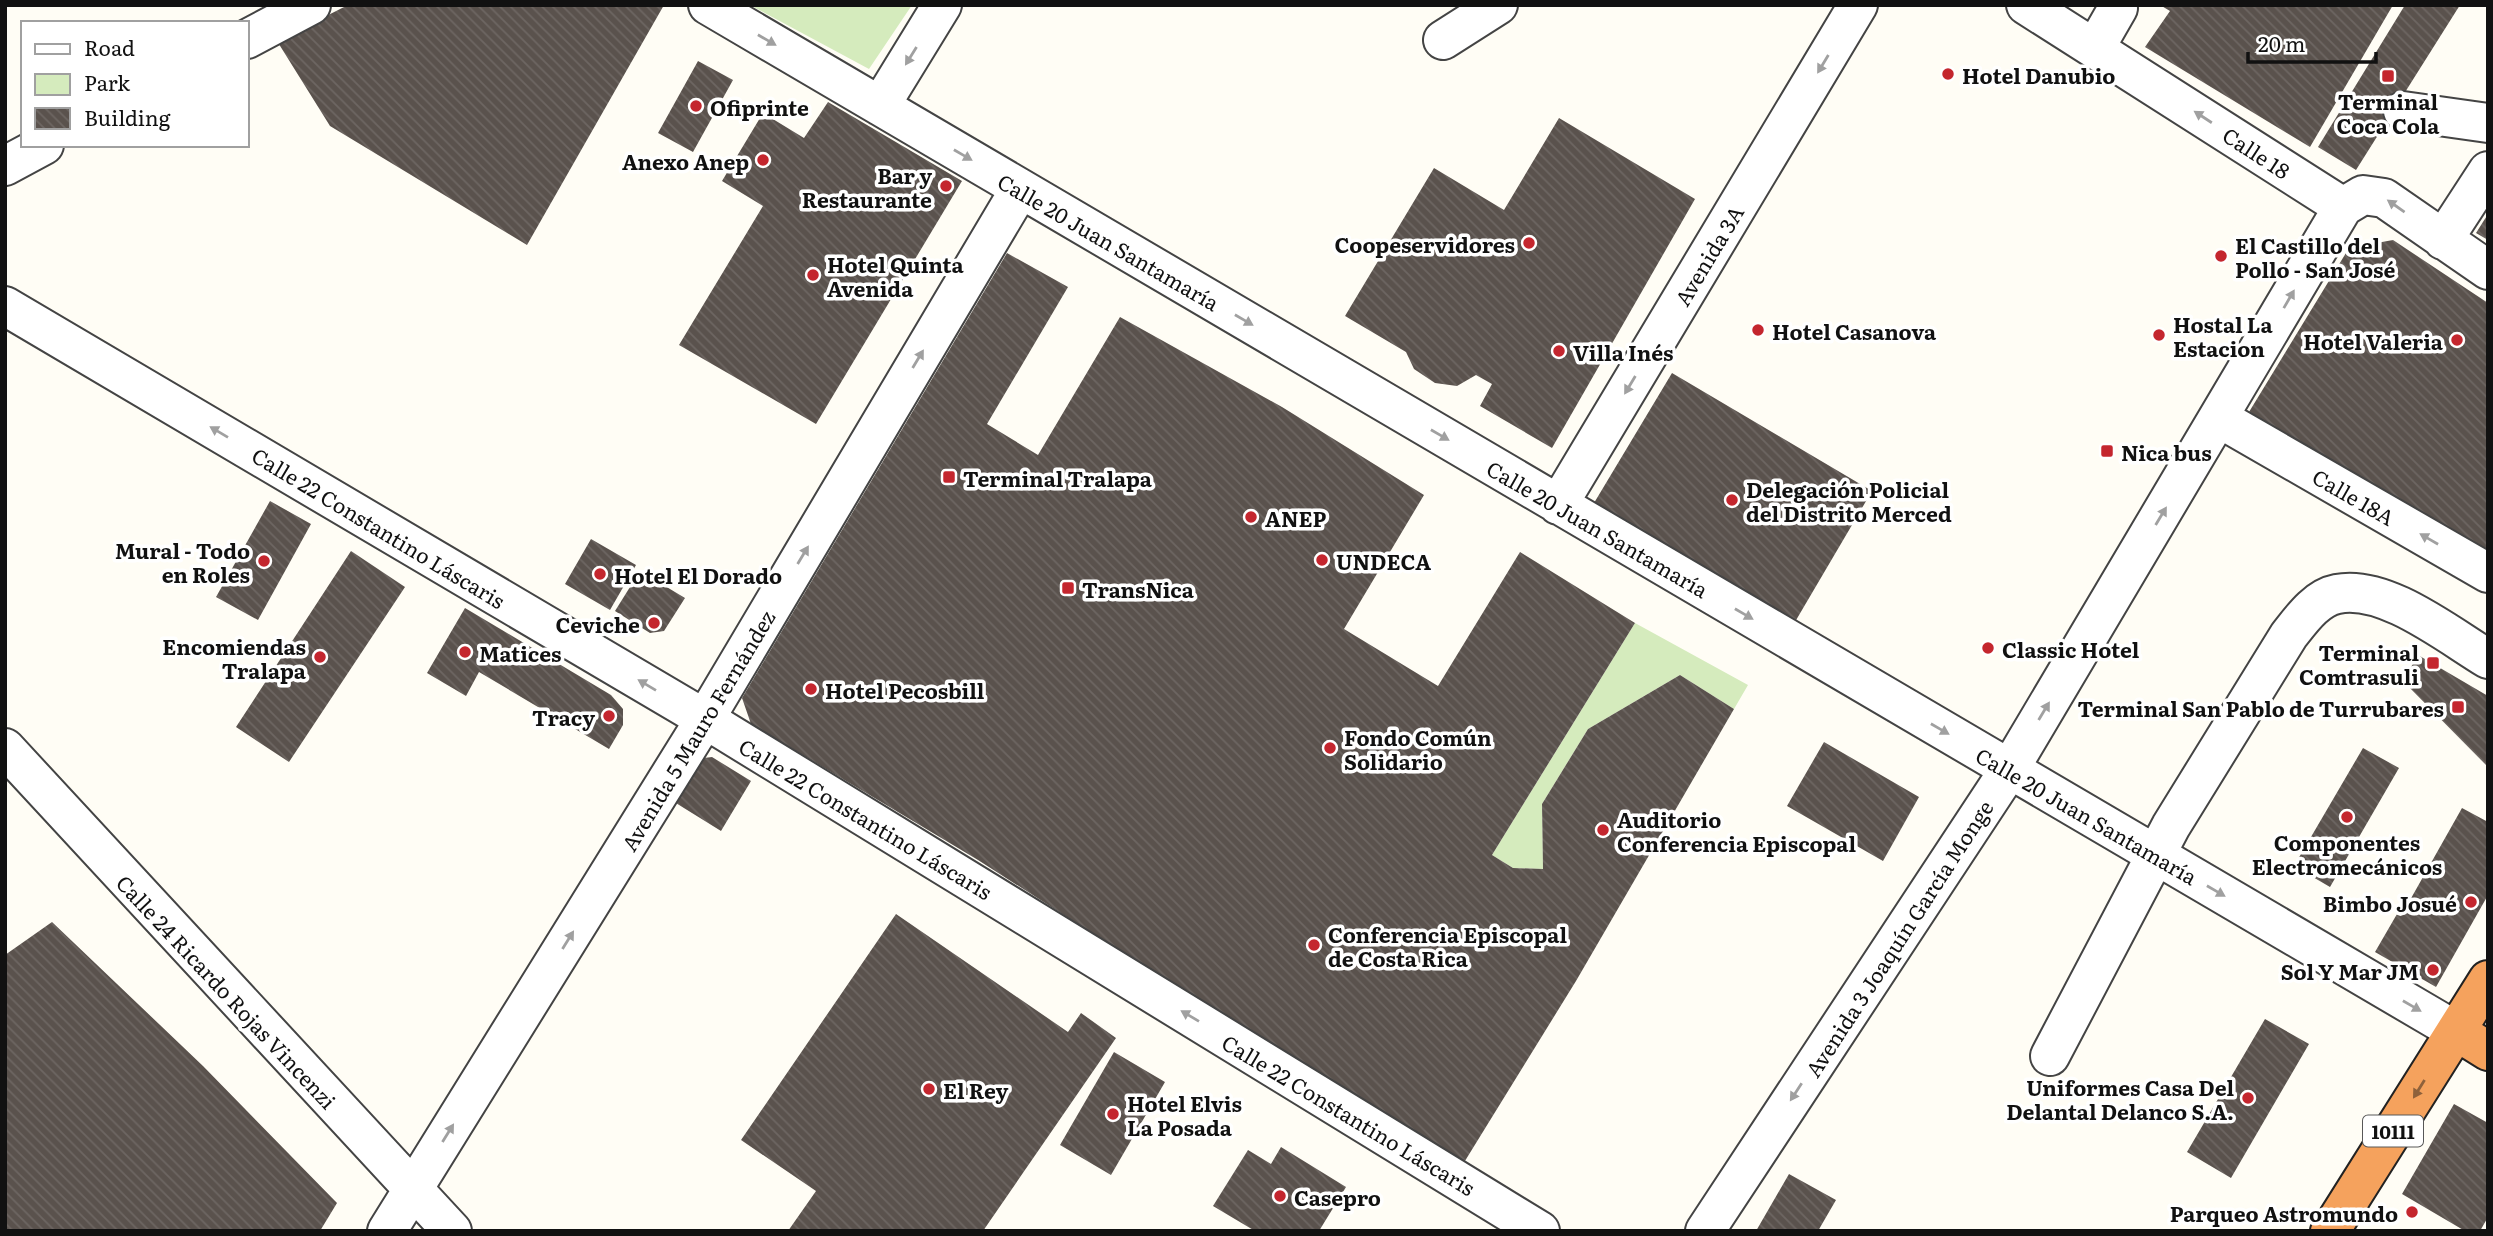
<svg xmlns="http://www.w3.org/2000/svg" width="2493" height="1236" font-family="Literata,serif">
	<defs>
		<pattern id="building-back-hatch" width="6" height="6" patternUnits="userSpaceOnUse" patternTransform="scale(1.75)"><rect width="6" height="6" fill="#5a524d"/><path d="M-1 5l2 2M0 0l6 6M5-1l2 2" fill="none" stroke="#6d6662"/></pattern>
	</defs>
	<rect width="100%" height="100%" fill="#fffdf5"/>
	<path fill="#d5ebbd" d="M 750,5 L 912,5 L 869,69 Z
		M 1635,623 L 1748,685 L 1734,709 L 1680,675 L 1588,729 L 1542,804 L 1543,869 L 1513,868 L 1492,855 Z"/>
	<path fill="url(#building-back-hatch)" d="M 348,5 L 664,5 L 527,245 L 330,126 L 277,41 Z
		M 2160,5 L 2393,5 L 2310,147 L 2145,47 L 2170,11 Z
		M 2405,5 L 2460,5 L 2356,170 L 2318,147 Z
		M 698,61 L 733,80 L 693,152 L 658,133 Z
		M 828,102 L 962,181 L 816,424 L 679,345 L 763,206 L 722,181 L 763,113 L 804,138 Z
		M 1559,118 L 1695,199 L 1552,448 L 1480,406 L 1492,384 L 1476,375 L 1457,386 L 1435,383 L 1414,369 L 1406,352 L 1345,316 L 1434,168 L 1504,210 Z
		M 2488,214 L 2488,240 L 2476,233 Z
		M 2393,240 L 2488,303 L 2488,554 L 2249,412 L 2349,248 Z
		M 1007,253 L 1068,287 L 987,424 L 1038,455 L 1120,317 L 1282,407 L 1424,495 L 1344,629 L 1438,686 L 1520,552 L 1635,623 L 1492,855 L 1513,868 L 1543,869 L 1542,804 L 1588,729 L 1680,675 L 1734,709 L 1576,981 L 1460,1169 L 978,860 L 751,724 L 742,698 Z
		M 1672,373 L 1872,491 L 1792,627 L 1591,508 Z
		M 270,501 L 311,524 L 258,620 L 216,597 Z
		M 591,539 L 636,565 L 610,610 L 565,584 Z
		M 351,551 L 405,587 L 289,762 L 236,727 Z
		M 640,571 L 685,598 L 664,631 L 650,633 L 615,611 Z
		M 465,608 L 611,695 L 623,709 L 623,725 L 609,749 L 479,672 L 466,696 L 427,673 Z
		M 2418,655 L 2488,696 L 2488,767 L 2403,681 Z
		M 1824,742 L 1919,797 L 1883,861 L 1787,806 Z
		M 2363,748 L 2399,768 L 2330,887 L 2294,866 Z
		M 712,757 L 751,781 L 721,831 L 671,800 L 696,759 Z
		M 2462,808 L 2488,822 L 2488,895 L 2436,987 L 2375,952 L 2397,914 L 2401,916 Z
		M 896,914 L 1068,1032 L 1081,1013 L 1116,1038 L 983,1231 L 788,1231 L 816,1191 L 741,1140 Z
		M 52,922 L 203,1066 L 337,1203 L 320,1231 L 5,1231 L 5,955 Z
		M 2265,1019 L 2309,1044 L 2231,1178 L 2187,1152 Z
		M 1114,1052 L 1165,1082 L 1111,1175 L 1060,1145 Z
		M 2454,1104 L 2488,1123 L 2488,1217 L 2480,1231 L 2465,1231 L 2402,1194 Z
		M 1281,1147 L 1346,1187 L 1319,1231 L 1255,1231 L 1213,1206 L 1248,1150 L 1271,1164 Z
		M 1789,1174 L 1836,1200 L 1818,1231 L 1756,1231 Z"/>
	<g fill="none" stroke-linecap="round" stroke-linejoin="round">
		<g stroke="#444" stroke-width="42">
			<path id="minor" d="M 708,5 L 2456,1031
				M 2026,5 L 2343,207
				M 247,39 L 311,5
				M 1443,40 L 1498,5
				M 2095,48 L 2118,8
				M 880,106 L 942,5
				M 2403,111 L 2488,123
				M 5,166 L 44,145
				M 2443,240 L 2488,171
				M 5,306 L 705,719 L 1540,1231
				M 2219,418 L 2488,573
				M 1558,505 L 1858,5
				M 5,748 L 452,1231
				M 2050,1056 L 2171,826 L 2289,635 C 2301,620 2316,598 2337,594 C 2385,584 2448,635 2488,659
				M 387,1231 L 705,719 L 1020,189
				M 1705,1231 L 2009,770 L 2343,207 L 2363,195 L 2384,198 L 2488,270"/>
		</g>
		<g stroke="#222" stroke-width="42">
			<path id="highway" d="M 2456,1031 L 2488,1051
				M 2330,1231 L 2488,980"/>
		</g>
		<use href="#minor" stroke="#fff" stroke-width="38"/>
		<use href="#highway" stroke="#f5a25d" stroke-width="38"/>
	</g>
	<defs><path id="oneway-solid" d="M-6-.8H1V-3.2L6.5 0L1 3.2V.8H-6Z" transform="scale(1.75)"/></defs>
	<g fill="#a0a0a0">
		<use href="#oneway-solid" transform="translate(767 40) rotate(30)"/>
		<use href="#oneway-solid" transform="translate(911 56) rotate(122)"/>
		<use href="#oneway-solid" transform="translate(1823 64) rotate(121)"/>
		<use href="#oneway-solid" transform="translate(2203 117) rotate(-147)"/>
		<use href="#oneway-solid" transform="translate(963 155) rotate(30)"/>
		<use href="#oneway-solid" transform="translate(2396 206) rotate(-145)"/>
		<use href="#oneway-solid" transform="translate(2289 299) rotate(-60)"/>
		<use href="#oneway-solid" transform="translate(1244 320) rotate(30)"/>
		<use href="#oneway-solid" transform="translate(918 359) rotate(-59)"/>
		<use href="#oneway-solid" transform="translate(1630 385) rotate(121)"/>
		<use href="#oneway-solid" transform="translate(219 432) rotate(-149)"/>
		<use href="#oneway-solid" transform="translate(1440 435) rotate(30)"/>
		<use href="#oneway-solid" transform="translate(2161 516) rotate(-59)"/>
		<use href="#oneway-solid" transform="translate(2429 539) rotate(-150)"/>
		<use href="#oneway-solid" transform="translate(803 555) rotate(-59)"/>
		<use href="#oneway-solid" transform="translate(1744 614) rotate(30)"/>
		<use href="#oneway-solid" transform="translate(647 685) rotate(-149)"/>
		<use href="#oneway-solid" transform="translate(2044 711) rotate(-59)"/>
		<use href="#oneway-solid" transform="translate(1940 729) rotate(30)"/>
		<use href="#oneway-solid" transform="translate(2216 891) rotate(30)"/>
		<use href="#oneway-solid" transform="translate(568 940) rotate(-58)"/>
		<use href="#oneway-solid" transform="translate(2412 1006) rotate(30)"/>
		<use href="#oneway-solid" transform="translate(1190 1016) rotate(-149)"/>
		<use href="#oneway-solid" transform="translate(1796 1092) rotate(123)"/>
		<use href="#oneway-solid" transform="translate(448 1133) rotate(-58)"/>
	</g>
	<use fill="#8e613b" href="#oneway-solid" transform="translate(2419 1089) rotate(122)"/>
	<g fill="#c4262e" stroke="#fff" stroke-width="2.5">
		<circle cx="1948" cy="74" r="7"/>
		<rect x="2381" y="69" width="14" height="14" rx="3.5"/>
		<circle cx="696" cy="106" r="7"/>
		<circle cx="763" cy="160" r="7"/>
		<circle cx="946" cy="186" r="7"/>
		<circle cx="1529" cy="243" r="7"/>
		<circle cx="2221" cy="256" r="7"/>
		<circle cx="813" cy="275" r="7"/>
		<circle cx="1758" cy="330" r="7"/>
		<circle cx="2159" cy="335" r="7"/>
		<circle cx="2457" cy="340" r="7"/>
		<circle cx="1559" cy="351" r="7"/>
		<rect x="2100" y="444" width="14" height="14" rx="3.5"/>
		<rect x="942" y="470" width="14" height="14" rx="3.5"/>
		<circle cx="1732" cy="500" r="7"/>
		<circle cx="1251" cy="517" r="7"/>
		<circle cx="1322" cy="560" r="7"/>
		<circle cx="264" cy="561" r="7"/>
		<circle cx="600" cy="574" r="7"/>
		<rect x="1061" y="581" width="14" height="14" rx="3.5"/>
		<circle cx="654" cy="623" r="7"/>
		<circle cx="1988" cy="648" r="7"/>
		<circle cx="465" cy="652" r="7"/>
		<circle cx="320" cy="657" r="7"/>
		<rect x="2426" y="656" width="14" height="14" rx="3.5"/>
		<circle cx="811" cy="689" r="7"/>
		<rect x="2451" y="700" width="14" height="14" rx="3.5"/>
		<circle cx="609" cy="716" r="7"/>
		<circle cx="1330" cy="748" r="7"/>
		<circle cx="2347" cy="817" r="7"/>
		<circle cx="1603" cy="830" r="7"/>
		<circle cx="2471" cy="902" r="7"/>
		<circle cx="1314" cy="945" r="7"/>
		<circle cx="2433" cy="970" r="7"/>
		<circle cx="929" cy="1089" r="7"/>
		<circle cx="2248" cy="1098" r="7"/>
		<circle cx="1113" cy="1114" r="7"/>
		<circle cx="1280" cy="1196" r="7"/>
		<circle cx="2412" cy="1212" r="7"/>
	</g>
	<g text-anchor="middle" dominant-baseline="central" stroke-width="7" stroke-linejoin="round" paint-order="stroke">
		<rect fill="#fff" stroke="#585858" stroke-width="2" x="2363" y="1115.5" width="60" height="31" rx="5"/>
		<g font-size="19" font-weight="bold" fill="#111">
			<text x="2393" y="1131">10111</text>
		</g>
		<g font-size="21" font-weight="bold" fill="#111" stroke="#fff" text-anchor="start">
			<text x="1962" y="74">Hotel Danubio</text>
			<text x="2388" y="100" text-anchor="middle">Terminal<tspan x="2388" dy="24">Coca Cola</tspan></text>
			<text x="710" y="106">Ofiprinte</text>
			<text x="749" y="160" text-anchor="end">Anexo Anep</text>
			<text x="932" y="174" text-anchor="end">Bar y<tspan x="932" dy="24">Restaurante</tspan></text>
			<text x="1515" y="243" text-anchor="end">Coopeservidores</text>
			<text x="2235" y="244">El Castillo del<tspan x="2235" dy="24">Pollo - San José</tspan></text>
			<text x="827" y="263">Hotel Quinta<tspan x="827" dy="24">Avenida</tspan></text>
			<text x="2173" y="323">Hostal La<tspan x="2173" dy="24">Estacion</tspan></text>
			<text x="1772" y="330">Hotel Casanova</text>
			<text x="2443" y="340" text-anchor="end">Hotel Valeria</text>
			<text x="1573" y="351">Villa Inés</text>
			<text x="2121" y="451">Nica bus</text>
			<text x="963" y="477">Terminal Tralapa</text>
			<text x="1746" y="488">Delegación Policial<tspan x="1746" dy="24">del Distrito Merced</tspan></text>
			<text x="1265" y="517">ANEP</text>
			<text x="250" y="549" text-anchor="end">Mural - Todo<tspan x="250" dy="24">en Roles</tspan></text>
			<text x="1336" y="560">UNDECA</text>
			<text x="614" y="574">Hotel El Dorado</text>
			<text x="1082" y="588">TransNica</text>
			<text x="640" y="623" text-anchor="end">Ceviche</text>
			<text x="306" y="645" text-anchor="end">Encomiendas<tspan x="306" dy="24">Tralapa</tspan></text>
			<text x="2002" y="648">Classic Hotel</text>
			<text x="2419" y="651" text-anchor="end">Terminal<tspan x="2419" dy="24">Comtrasuli</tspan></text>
			<text x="479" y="652">Matices</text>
			<text x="825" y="689">Hotel Pecosbill</text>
			<text x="2444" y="707" text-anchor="end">Terminal San Pablo de Turrubares</text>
			<text x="595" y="716" text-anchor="end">Tracy</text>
			<text x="1344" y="736">Fondo Común<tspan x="1344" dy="24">Solidario</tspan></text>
			<text x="1617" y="818">Auditorio<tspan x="1617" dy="24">Conferencia Episcopal</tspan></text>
			<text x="2347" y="841" text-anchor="middle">Componentes<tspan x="2347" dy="24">Electromecánicos</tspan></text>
			<text x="2457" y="902" text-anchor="end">Bimbo Josué</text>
			<text x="1328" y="933">Conferencia Episcopal<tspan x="1328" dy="24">de Costa Rica</tspan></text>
			<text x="2419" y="970" text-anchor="end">Sol Y Mar JM</text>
			<text x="2234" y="1086" text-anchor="end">Uniformes Casa Del<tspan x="2234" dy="24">Delantal Delanco S.A.</tspan></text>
			<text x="943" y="1089">El Rey</text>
			<text x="1127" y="1102">Hotel Elvis<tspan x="1127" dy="24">La Posada</tspan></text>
			<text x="1294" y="1196">Casepro</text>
			<text x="2398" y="1212" text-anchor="end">Parqueo Astromundo</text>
		</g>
		<g font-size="21" fill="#111" stroke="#fff">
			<text transform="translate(2257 152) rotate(33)">Calle 18</text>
			<text transform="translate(1109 241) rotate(30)">Calle 20 Juan Santamaría</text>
			<text transform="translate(1708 255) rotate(-59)">Avenida 3A</text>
			<text transform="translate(2354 496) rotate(30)">Calle 18A</text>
			<text transform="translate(379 527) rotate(31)">Calle 22 Constantino Láscaris</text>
			<text transform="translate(1598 528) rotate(30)">Calle 20 Juan Santamaría</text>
			<text transform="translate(697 730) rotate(-59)">Avenida 5 Mauro Fernández</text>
			<text transform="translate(2087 815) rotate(30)">Calle 20 Juan Santamaría</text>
			<text transform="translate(866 818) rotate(31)">Calle 22 Constantino Láscaris</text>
			<text transform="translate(1898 938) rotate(-57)">Avenida 3 Joaquín García Monge</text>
			<text transform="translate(227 991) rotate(47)">Calle 24 Ricardo Rojas Vincenzi</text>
			<text transform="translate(1349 1114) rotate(31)">Calle 22 Constantino Láscaris</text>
		</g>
	</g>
	<rect width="2493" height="1236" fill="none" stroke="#111111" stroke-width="14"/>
	<rect x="21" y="21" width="228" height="126" fill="#ffffff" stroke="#a0a0a0" stroke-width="2"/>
	<rect x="35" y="44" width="35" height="10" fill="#ffffff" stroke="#a0a0a0" stroke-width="2"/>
	<text x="84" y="56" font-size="21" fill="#111111">Road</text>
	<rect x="35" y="74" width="35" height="21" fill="#d5ebbd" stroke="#a0a0a0" stroke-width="2"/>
	<text x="84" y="91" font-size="21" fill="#111111">Park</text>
	<rect x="35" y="108" width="35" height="21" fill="url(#building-back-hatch)" stroke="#a0a0a0" stroke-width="2"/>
	<text x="84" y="126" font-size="21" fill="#111111">Building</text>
	<path d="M2248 52v10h128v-10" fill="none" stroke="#111111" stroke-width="3.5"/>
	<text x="2258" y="52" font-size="21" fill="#111111" stroke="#ffffff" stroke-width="5" paint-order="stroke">20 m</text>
</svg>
